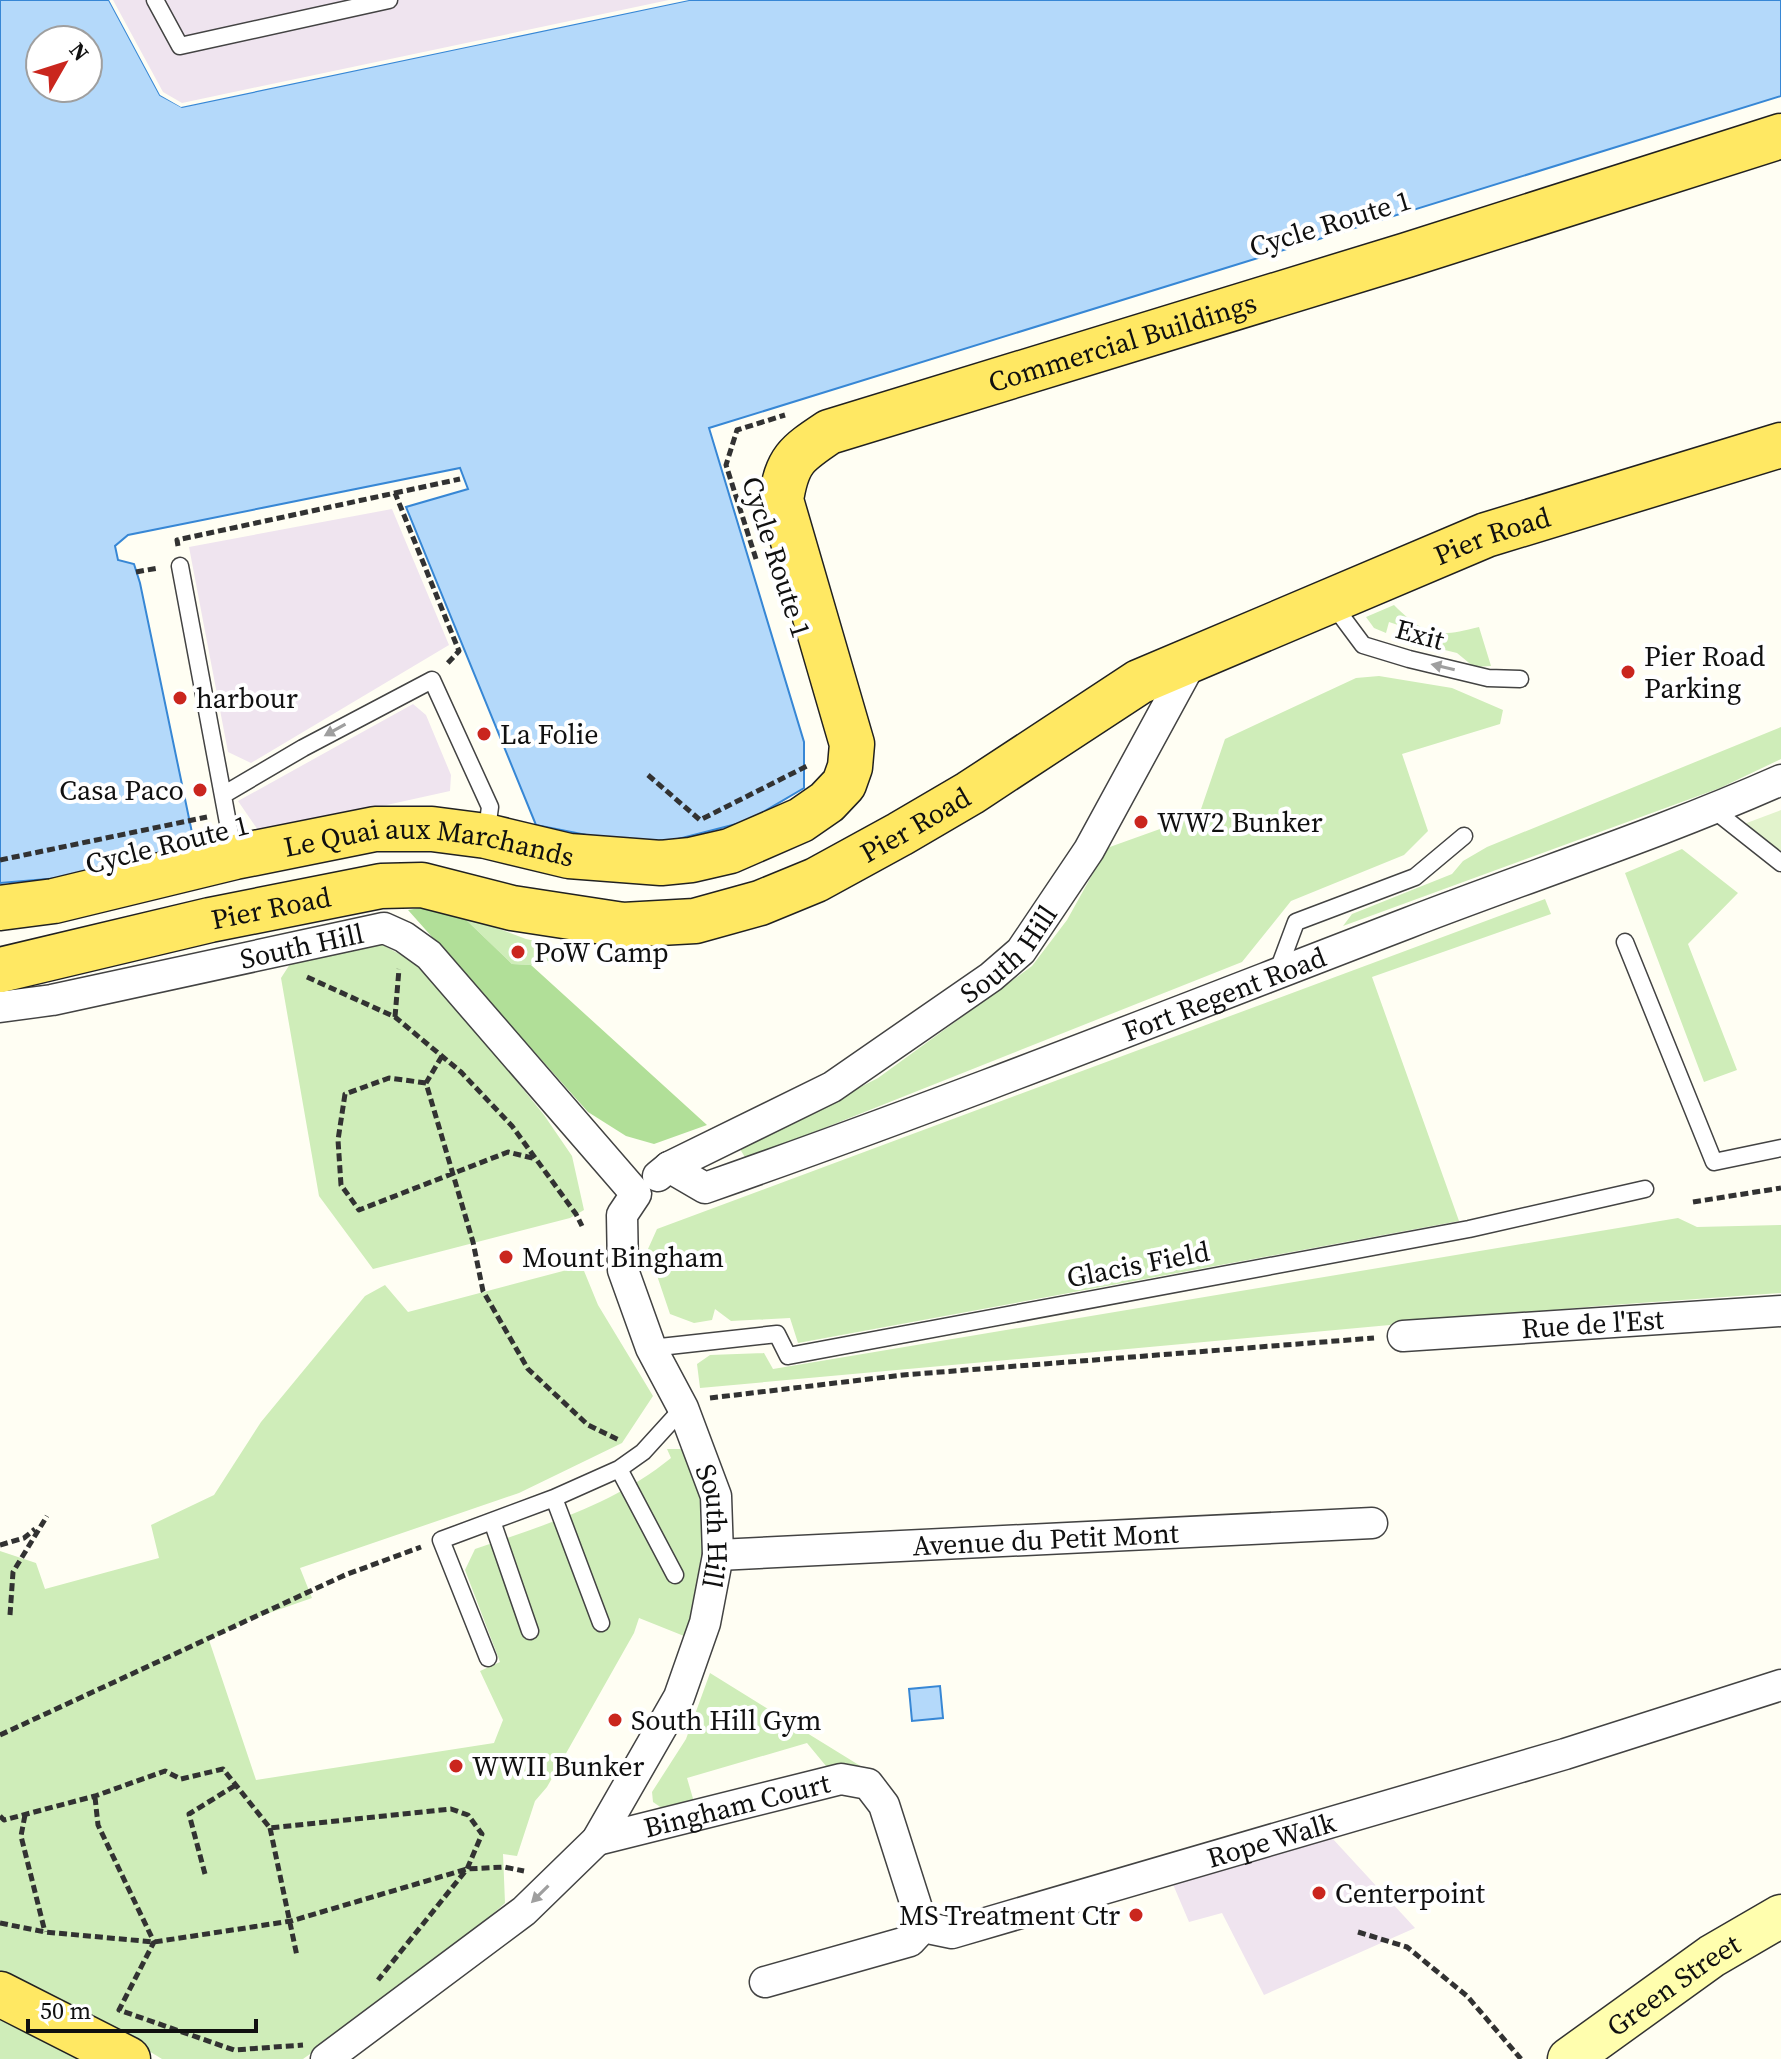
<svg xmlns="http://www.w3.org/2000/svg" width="1781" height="2059" font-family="'Source Serif 4',serif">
	<rect width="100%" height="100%" fill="#fffef3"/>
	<path fill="#efe4ef" d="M 109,0 L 689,0 L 181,107 L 160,95 Z
		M 392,509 L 449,645 L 251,763 L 228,752 L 189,547 Z
		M 413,704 L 426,715 L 451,775 L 450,791 L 260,833 L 238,801 Z
		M 1332,1838 L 1415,1928 L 1264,1995 L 1222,1913 L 1189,1922 L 1172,1882 Z"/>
	<path fill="#cfedb9" d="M 1394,605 C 1425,636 1437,638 1479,627 L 1491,666 L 1474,667 L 1457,653 L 1404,640 L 1407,628 L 1389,622 L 1386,633 L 1374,628 L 1366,617 Z
		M 1379,676 L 1452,688 L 1503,710 L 1500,724 L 1402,754 L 1428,831 L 1404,855 L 1291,901 L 1242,962 L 746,1159 L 740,1149 L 878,1078 L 1032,966 L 1067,920 L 1107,848 L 1199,815 L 1225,739 L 1356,678 Z
		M 1781,727 L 1781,759 L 1720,788 L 1343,926 L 1352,914 L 1452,874 L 1463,861 L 1487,847 Z
		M 1682,849 L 1738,893 L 1688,944 L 1737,1070 L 1704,1082 L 1625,873 Z
		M 1545,899 L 1551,914 L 1372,977 L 1459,1221 L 798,1343 L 790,1318 L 731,1321 L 715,1309 L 712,1320 L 694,1323 L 670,1314 L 648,1249 L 657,1229 Z
		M 460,914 L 526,939 L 586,952 L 531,965 L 512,964 Z
		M 379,943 L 425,968 L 544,1115 L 572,1156 L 584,1210 L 570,1218 L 373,1269 L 319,1196 L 281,978 L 292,961 Z
		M 1678,1218 L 1697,1227 L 1781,1225 L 1781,1293 L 1598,1306 L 700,1388 L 697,1364 L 710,1355 L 764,1353 L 773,1369 Z
		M 582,1266 L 598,1305 L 653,1396 L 622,1443 L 519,1493 L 300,1568 L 312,1598 L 249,1620 L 209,1640 L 256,1780 L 494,1743 L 503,1720 L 480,1671 L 500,1662 L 465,1570 L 475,1549 C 544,1525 613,1505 671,1458 L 667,1449 L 684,1449 L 699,1482 L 702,1550 L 689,1638 L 639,1618 L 634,1633 L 547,1787 L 535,1801 L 517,1856 L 503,1854 L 505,1903 L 438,1963 L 303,2059 L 162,2059 L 85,2012 L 0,1974 L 0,1551 L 36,1563 L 45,1589 L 159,1558 L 151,1525 L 214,1495 L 261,1422 L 365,1296 L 385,1285 L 408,1312 Z
		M 710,1673 L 875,1775 L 826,1766 L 807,1743 L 687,1778 L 694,1802 L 669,1813 L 653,1802 L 652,1792 L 686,1739 Z
		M 0,2005 L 99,2059 L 0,2059 Z"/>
	<path fill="#b1df98" d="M 437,905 L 460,914 L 512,964 L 531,965 L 707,1125 L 654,1144 L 626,1136 L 588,1112 L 408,910 Z"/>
	<path fill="#e2f3cc" d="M 1781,810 L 1781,852 L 1744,824 Z"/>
	<path fill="#b4d9fa" stroke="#3787d5" stroke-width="2" fill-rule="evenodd" d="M 0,0 L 109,0 L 160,95 L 182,107 L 689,0 L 1781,0 L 1781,96 L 709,428 L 804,742 L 804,788 L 748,821 L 647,847 L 536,825 L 406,507 L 468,489 L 460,468 L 128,535 L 115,546 L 118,560 L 134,564 L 140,583 L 195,847 L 83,876 L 0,883 ZM 40,40 L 88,40 L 88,88 L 40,88 Z
		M 940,1686 L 943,1718 L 912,1721 L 909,1689 Z"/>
	<path fill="#fffef3" d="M 109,0 L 113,0 L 163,92 L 182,103 L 669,0 L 689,0 L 181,107 L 160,95 Z"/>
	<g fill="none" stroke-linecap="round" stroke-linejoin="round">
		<g stroke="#434343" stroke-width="19">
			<path id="lane" d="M 155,0 L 180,46 L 389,0
				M 180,566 L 234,855
				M 1331,602 L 1363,645 L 1409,659 L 1488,678 L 1520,679
				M 223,795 L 303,748 L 432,680 L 490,807 L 486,836
				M 1714,810 L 1781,863
				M 1625,942 L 1714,1162 L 1781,1148
				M 1277,973 L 1296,922 L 1415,877 L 1464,836
				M 651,1348 L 777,1334 L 788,1356 L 1469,1229 L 1645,1189
				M 619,1469 L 675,1575
				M 554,1498 L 601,1623
				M 492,1521 L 530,1631
				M 488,1658 L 441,1540 L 554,1498 L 619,1469 L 643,1452 L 683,1408"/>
		</g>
		<g stroke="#434343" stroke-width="33">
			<g id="street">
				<path id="s1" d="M 0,1007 L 52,1000 L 384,928 L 404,937 L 429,955 L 636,1194 L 622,1215 L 623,1270 L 651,1348 L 683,1408 L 716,1496 L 718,1555 L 705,1623 L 679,1697 L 597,1840 L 524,1911 L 326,2059"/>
				<path id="s2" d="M 669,1167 L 705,1188 C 942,1105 1174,1013 1408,923 C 1532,875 1659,834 1781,780"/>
				<path id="s3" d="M 658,1176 L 669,1167 L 832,1087 L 991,977 L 1021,951 L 1089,850 L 1194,657"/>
				<path id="s4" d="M 1403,1336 L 1781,1311"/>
				<path id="s5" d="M 718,1555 L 1372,1523"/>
				<path id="s6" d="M 597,1840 L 841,1779 L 868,1784 L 884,1805 L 923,1927"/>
				<path id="s7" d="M 765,1982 L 910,1941 L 923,1927 L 952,1933 L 1565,1754 L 1781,1685"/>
			</g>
		</g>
		<g stroke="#323232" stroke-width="45">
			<g id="secondary">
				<path id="s8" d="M 1569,2059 L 1712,1956 L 1781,1916"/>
			</g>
		</g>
		<g stroke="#212121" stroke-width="47">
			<g id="primary">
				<path id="s9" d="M 0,908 L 54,901 L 235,857 L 375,829 L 432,829 L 486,836 L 569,856 L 661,863 L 691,860 L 730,851 L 801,820 L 827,802 L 844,784 L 850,767 L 852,744 L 781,500 C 787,460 796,454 829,432 L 1407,255 L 1781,136"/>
				<path id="s10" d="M 0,970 L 210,920 L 381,886 L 422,885 L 512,908 L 623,925 L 695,921 L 760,903 L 816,880 L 900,834 L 970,793 L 1139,682 L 1486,535 L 1781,445"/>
				<path d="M 0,1994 L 128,2059"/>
			</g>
		</g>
		<path stroke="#323232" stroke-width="5" stroke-dasharray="8 4" stroke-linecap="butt" d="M 395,493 L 460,479
			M 178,546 L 177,540 L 395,493 L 459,651 L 446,665
			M 756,559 L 726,465 L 737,430 L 785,415
			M 136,572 L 158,568
			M 648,775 L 700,820 L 809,765
			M 0,860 L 207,817
			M 307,977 L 395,1017 L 461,1072 L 512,1126 L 576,1214 L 582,1226
			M 395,1017 L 399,969
			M 442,1056 L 426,1083 L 473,1242 L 483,1291 L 528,1369 L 588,1425 L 621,1441
			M 426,1083 L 389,1078 L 345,1094 L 338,1140 L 341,1185 L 359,1210 L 508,1152 L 536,1159
			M 1693,1202 L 1781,1188
			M 710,1398 L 903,1375 L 1374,1338
			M 0,1545 L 24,1538 L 35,1529
			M 10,1615 L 13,1572 L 47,1516
			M 0,1735 L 345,1575 L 421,1547
			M 95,1797 L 98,1825 L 154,1942 L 119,2010 L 234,2050 L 303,2045
			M 25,1815 L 21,1836 L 45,1932
			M 0,1816 L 4,1820 L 95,1796 L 165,1771 L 181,1779 L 223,1769 L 270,1828 L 451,1809 L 468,1815 L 482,1834 L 467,1869 L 378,1980
			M 270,1828 L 297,1956
			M 205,1874 L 189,1814 L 236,1785
			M 0,1923 L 45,1932 L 154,1942 L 291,1921 L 467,1869 L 504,1867 L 524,1871
			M 1358,1932 L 1407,1947 L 1467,1996 L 1521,2059"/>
		<use href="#lane" stroke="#fff" stroke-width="16"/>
		<use href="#street" stroke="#fff" stroke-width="30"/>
		<use href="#secondary" stroke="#fffeae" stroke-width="42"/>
		<use href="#primary" stroke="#ffe863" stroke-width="44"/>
	</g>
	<defs><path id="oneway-solid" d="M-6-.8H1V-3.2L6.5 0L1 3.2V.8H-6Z" transform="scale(2)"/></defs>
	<g fill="#9f9f9f">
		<use href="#oneway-solid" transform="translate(1443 667) rotate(-167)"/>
		<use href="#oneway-solid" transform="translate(335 730) rotate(151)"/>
		<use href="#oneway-solid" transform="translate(540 1894) rotate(135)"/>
	</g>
	<g fill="#ca261e" stroke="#fff" stroke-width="3">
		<circle cx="1628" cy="672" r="8"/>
		<circle cx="180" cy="698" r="8"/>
		<circle cx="484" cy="734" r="8"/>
		<circle cx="200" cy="790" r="8"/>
		<circle cx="1141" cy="822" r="8"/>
		<circle cx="518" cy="952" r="8"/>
		<circle cx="506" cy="1257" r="8"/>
		<circle cx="615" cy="1720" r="8"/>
		<circle cx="456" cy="1766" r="8"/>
		<circle cx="1319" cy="1893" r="8"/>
		<circle cx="1136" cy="1915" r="8"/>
	</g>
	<g text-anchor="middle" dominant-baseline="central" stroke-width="8" stroke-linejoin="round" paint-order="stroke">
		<g font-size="28" fill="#101010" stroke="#fff">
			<text transform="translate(1330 223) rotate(-17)">Cycle Route 1</text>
			<text stroke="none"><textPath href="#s9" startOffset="1566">Commercial Buildings</textPath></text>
			<text stroke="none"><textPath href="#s10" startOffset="1598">Pier Road</textPath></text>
			<text transform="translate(777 557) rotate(72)">Cycle Route 1</text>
			<text transform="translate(1420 634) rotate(15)">Exit</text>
			<text stroke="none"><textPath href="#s10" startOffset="950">Pier Road</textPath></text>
			<text transform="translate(167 844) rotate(-14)">Cycle Route 1</text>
			<text stroke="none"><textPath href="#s9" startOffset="438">Le Quai aux Marchands</textPath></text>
			<text stroke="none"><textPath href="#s10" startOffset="278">Pier Road</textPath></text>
			<text stroke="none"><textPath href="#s1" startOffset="308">South Hill</textPath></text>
			<text stroke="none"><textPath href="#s3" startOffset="418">South Hill</textPath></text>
			<text stroke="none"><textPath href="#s2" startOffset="596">Fort Regent Road</textPath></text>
			<text transform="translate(1138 1264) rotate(-11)">Glacis Field</text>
			<text stroke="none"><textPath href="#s4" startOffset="190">Rue de l'Est</textPath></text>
			<text stroke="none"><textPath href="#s1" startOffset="1116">South Hill</textPath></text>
			<text stroke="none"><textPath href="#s5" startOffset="328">Avenue du Petit Mont</textPath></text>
			<text stroke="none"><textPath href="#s6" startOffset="144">Bingham Court</textPath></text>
			<text stroke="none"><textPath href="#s7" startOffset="532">Rope Walk</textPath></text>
			<text stroke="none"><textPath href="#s8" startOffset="128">Green Street</textPath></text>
		</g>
		<g font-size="28" fill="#101010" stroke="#fff" text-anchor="start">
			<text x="1644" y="656">Pier Road<tspan x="1644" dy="32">Parking</tspan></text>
			<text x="196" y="698">harbour</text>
			<text x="500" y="734">La Folie</text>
			<text x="184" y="790" text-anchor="end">Casa Paco</text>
			<text x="1157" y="822">WW2 Bunker</text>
			<text x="534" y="952">PoW Camp</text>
			<text x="522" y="1257">Mount Bingham</text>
			<text x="631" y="1720">South Hill Gym</text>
			<text x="472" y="1766">WWII Bunker</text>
			<text x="1335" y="1893">Centerpoint</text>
			<text x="1120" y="1915" text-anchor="end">MS Treatment Ctr</text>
		</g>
	</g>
	<g transform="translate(64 64) rotate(51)"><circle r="38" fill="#ffffff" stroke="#9f9f9f" stroke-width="2"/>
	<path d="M0-6L14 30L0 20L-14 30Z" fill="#ca261e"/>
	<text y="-12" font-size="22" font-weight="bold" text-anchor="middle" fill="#101010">N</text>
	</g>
	<path d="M28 2019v12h228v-12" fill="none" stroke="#101010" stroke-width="4"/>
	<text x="40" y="2019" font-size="24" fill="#101010" stroke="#ffffff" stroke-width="6" paint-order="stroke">50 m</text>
</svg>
